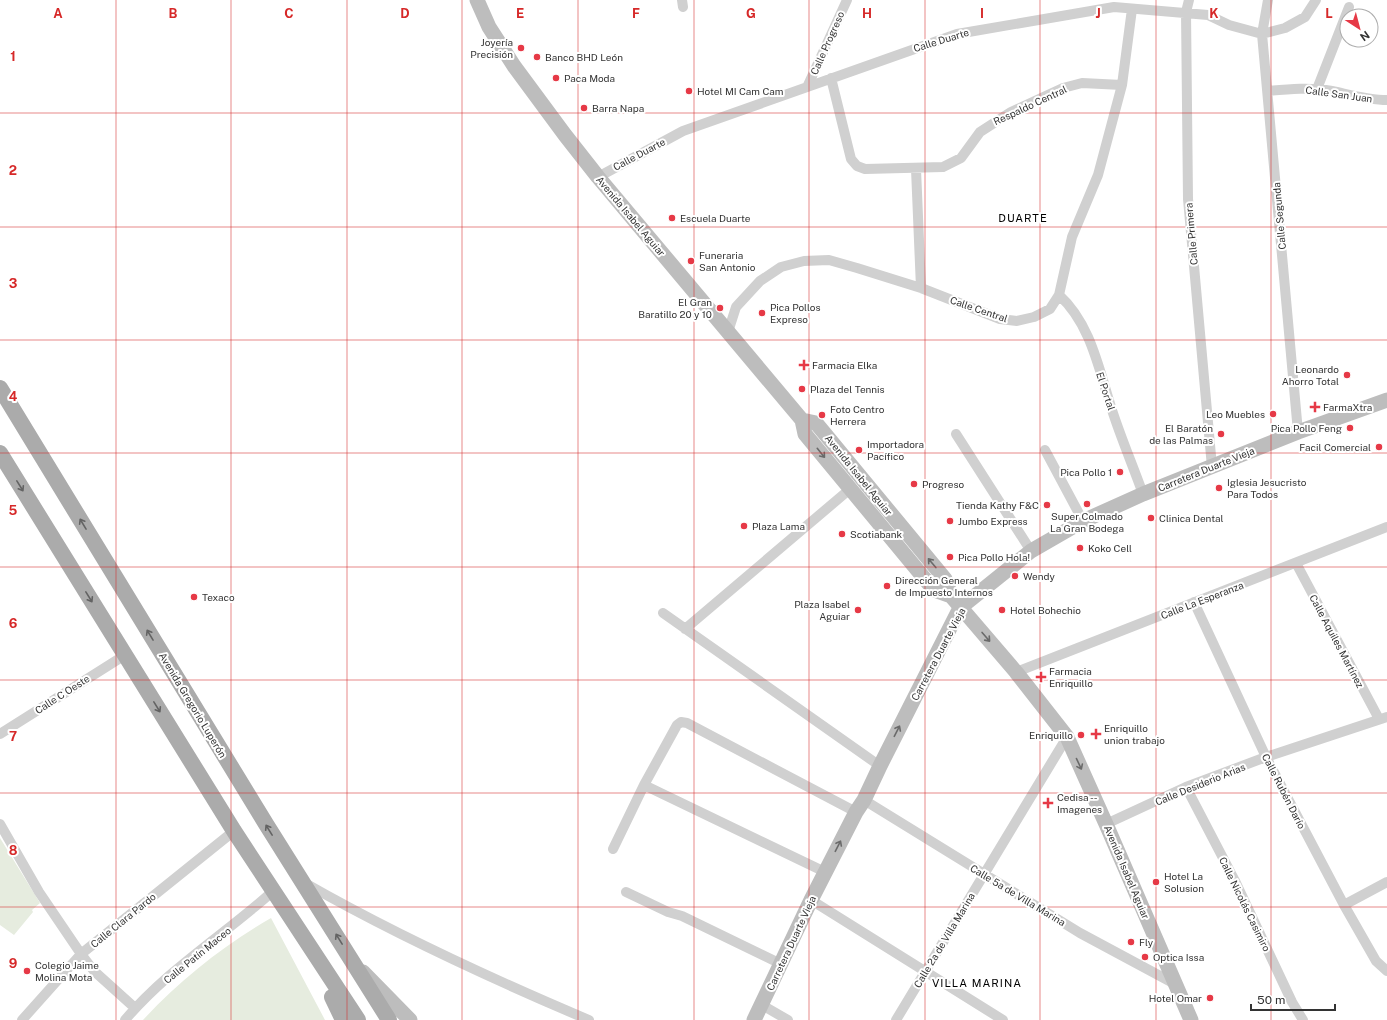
<svg xmlns="http://www.w3.org/2000/svg" width="1387" height="1020" font-family="'Public Sans',sans-serif">
	<rect width="100%" height="100%" fill="#fff"/>
	<path fill="#e6ecdf" d="M 0,838 L 40,903 L 32,910 L 33,912 L 14,935 L 0,925 Z
		M 271,918 L 325,1020 L 143,1020 C 181,979 223,946 271,918 Z"/>
	<g fill="none" stroke-linecap="round" stroke-linejoin="round">
		<path stroke="#d0d0d0" stroke-width="10" d="M 682,0 L 683,7
			M 1189,0 L 1186,12 L 1188,199 L 1212,467
			M 1268,0 L 1262,34 L 1298,432
			M 831,78 L 851,159 L 857,166 L 865,169 L 943,167 L 961,158 L 980,132 L 1011,112 L 1063,88 L 1082,83 L 1122,85
			M 808,85 L 847,0
			M 1317,89 L 1349,7
			M 1268,91 C 1289,89 1311,87 1332,91 C 1351,95 1368,100 1387,100
			M 916,169 L 921,288
			M 598,177 L 683,131 L 957,34 L 1114,7 L 1208,15 L 1229,25 L 1262,34 L 1285,28 L 1305,17 L 1316,0
			M 1059,295 C 1091,324 1099,370 1112,410 C 1121,438 1133,466 1143,494
			M 728,332 L 736,307 L 760,281 L 781,267 L 804,261 L 829,260 L 857,268 L 921,288 L 1000,319 L 1017,321 L 1034,317 L 1050,309 L 1059,295 L 1072,237 L 1098,175 L 1122,85 L 1132,9
			M 956,434 L 1031,551
			M 1045,450 L 1083,521
			M 1296,563 L 1379,719
			M 1194,602 L 1266,757 L 1344,905 L 1376,961 L 1387,971
			M 663,613 L 880,766
			M 685,629 L 850,489
			M 1016,672 L 1387,527
			M 0,734 L 125,655
			M 644,785 L 825,872
			M 1186,787 L 1235,881 L 1292,1002 L 1303,1020
			M 864,800 L 1080,933 L 1175,984
			M 0,824 L 39,892 L 81,954 L 94,971 L 135,1008
			M 1106,824 L 1186,787 L 1266,757 L 1387,717
			M 613,849 L 644,785 L 677,725 L 681,722 L 687,723 L 856,812
			M 305,883 C 396,935 492,979 589,1020
			M 626,892 L 668,912 L 682,916 L 781,964
			M 811,900 L 1003,1020
			M 1344,905 L 1387,882
			M 762,1005 L 788,1020
			M 22,1020 L 81,954 L 234,831
			M 125,1020 C 167,970 224,935 272,892
			M 896,1020 L 1067,737"/>
		<path stroke="#bdbdbd" stroke-width="15" d="M 477,0 L 489,27 L 514,66 L 565,135 L 598,177 L 802,420 L 805,434 L 934,590 L 951,596
			M 802,420 L 816,423 L 945,579 L 951,596 L 1016,672 L 1067,737 L 1106,824 L 1191,1020
			M 363,972 L 410,1020
			M 754,1020 L 811,900 L 856,812 L 864,800 L 880,766 L 960,608 L 1031,551 L 1083,521 L 1143,494 L 1298,432 L 1387,400"/>
		<path stroke="#ababab" stroke-width="16" d="M 0,388 L 266,824 L 389,1020
			M 0,453 L 234,831 L 358,1020
			M 332,997 L 343,1020"/>
	</g>
	<defs><path id="oneway-shaft" d="M-6 0H5M1.5-3L5.5 0L1.5 3" fill="none" stroke-width="1.6" stroke-linecap="round" stroke-linejoin="round"/></defs>
	<g stroke="#6a6a6a">
		<use href="#oneway-shaft" transform="translate(821 453) rotate(51)"/>
		<use href="#oneway-shaft" transform="translate(932 563) rotate(-130)"/>
		<use href="#oneway-shaft" transform="translate(986 637) rotate(49)"/>
		<use href="#oneway-shaft" transform="translate(897 731) rotate(-63)"/>
		<use href="#oneway-shaft" transform="translate(1079 764) rotate(65)"/>
		<use href="#oneway-shaft" transform="translate(838 846) rotate(-63)"/>
	</g>
	<g stroke="#636363">
		<use href="#oneway-shaft" transform="translate(20 486) rotate(58)"/>
		<use href="#oneway-shaft" transform="translate(83 524) rotate(-121)"/>
		<use href="#oneway-shaft" transform="translate(89 597) rotate(58)"/>
		<use href="#oneway-shaft" transform="translate(150 635) rotate(-121)"/>
		<use href="#oneway-shaft" transform="translate(157 707) rotate(58)"/>
		<use href="#oneway-shaft" transform="translate(269 830) rotate(-122)"/>
		<use href="#oneway-shaft" transform="translate(339 939) rotate(-122)"/>
	</g>
	<path fill="none" stroke="#d62828" stroke-width="1" stroke-opacity="0.55" d="M 116,0 L 116,1020M 231,0 L 231,1020M 347,0 L 347,1020M 462,0 L 462,1020M 578,0 L 578,1020M 694,0 L 694,1020M 809,0 L 809,1020M 925,0 L 925,1020M 1040,0 L 1040,1020M 1156,0 L 1156,1020M 1271,0 L 1271,1020M 0,113 L 1387,113M 0,227 L 1387,227M 0,340 L 1387,340M 0,453 L 1387,453M 0,567 L 1387,567M 0,680 L 1387,680M 0,793 L 1387,793M 0,907 L 1387,907"/>
	<g fill="#e63946" stroke="#fff" stroke-width="1.5">
		<circle cx="521" cy="48" r="4"/>
		<circle cx="537" cy="57" r="4"/>
		<circle cx="556" cy="78" r="4"/>
		<circle cx="689" cy="91" r="4"/>
		<circle cx="584" cy="108" r="4"/>
		<circle cx="672" cy="218" r="4"/>
		<circle cx="691" cy="261" r="4"/>
		<circle cx="720" cy="308" r="4"/>
		<circle cx="762" cy="313" r="4"/>
		<path d="M802 359h4v4h4v4h-4v4h-4v-4h-4v-4h4z"/>
		<circle cx="1347" cy="375" r="4"/>
		<circle cx="802" cy="389" r="4"/>
		<path d="M1313 401h4v4h4v4h-4v4h-4v-4h-4v-4h4z"/>
		<circle cx="1273" cy="414" r="4"/>
		<circle cx="822" cy="415" r="4"/>
		<circle cx="1350" cy="428" r="4"/>
		<circle cx="1221" cy="434" r="4"/>
		<circle cx="1379" cy="447" r="4"/>
		<circle cx="859" cy="450" r="4"/>
		<circle cx="1120" cy="472" r="4"/>
		<circle cx="914" cy="484" r="4"/>
		<circle cx="1219" cy="488" r="4"/>
		<circle cx="1087" cy="504" r="4"/>
		<circle cx="1047" cy="505" r="4"/>
		<circle cx="1151" cy="518" r="4"/>
		<circle cx="950" cy="521" r="4"/>
		<circle cx="744" cy="526" r="4"/>
		<circle cx="842" cy="534" r="4"/>
		<circle cx="1080" cy="548" r="4"/>
		<circle cx="950" cy="557" r="4"/>
		<circle cx="1015" cy="576" r="4"/>
		<circle cx="887" cy="586" r="4"/>
		<circle cx="194" cy="597" r="4"/>
		<circle cx="858" cy="610" r="4"/>
		<circle cx="1002" cy="610" r="4"/>
		<path d="M1039 671h4v4h4v4h-4v4h-4v-4h-4v-4h4z"/>
		<path d="M1094 728h4v4h4v4h-4v4h-4v-4h-4v-4h4z"/>
		<circle cx="1081" cy="735" r="4"/>
		<path d="M1046 797h4v4h4v4h-4v4h-4v-4h-4v-4h4z"/>
		<circle cx="1156" cy="882" r="4"/>
		<circle cx="1131" cy="942" r="4"/>
		<circle cx="1145" cy="957" r="4"/>
		<circle cx="27" cy="971" r="4"/>
		<circle cx="1210" cy="998" r="4"/>
	</g>
	<g text-anchor="middle" dominant-baseline="central" stroke-width="4" stroke-linejoin="round" paint-order="stroke">
		<g font-size="10" fill="#333" stroke="#fff">
			<text transform="translate(941 40) rotate(-17)">Calle Duarte</text>
			<text transform="translate(827 43) rotate(-66)">Calle Progreso</text>
			<text transform="translate(1339 94) rotate(8)">Calle San Juan</text>
			<text transform="translate(1030 105) rotate(-25)">Respaldo Central</text>
			<text transform="translate(639 154) rotate(-28)">Calle Duarte</text>
			<text transform="translate(631 216) rotate(50)">Avenida Isabel Aguiar</text>
			<text transform="translate(1279 216) rotate(-95)">Calle Segunda</text>
			<text transform="translate(1191 234) rotate(-95)">Calle Primera</text>
			<text transform="translate(979 309) rotate(19)">Calle Central</text>
			<text transform="translate(1106 391) rotate(72)">El Portal</text>
			<text transform="translate(1206 469) rotate(-22)">Carretera Duarte Vieja</text>
			<text transform="translate(859 475) rotate(51)">Avenida Isabel Aguiar</text>
			<text transform="translate(1202 600) rotate(-21)">Calle La Esperanza</text>
			<text transform="translate(1337 641) rotate(62)">Calle Aquiles Martínez</text>
			<text transform="translate(938 654) rotate(-62)">Carretera Duarte Vieja</text>
			<text transform="translate(62 694) rotate(-33)">Calle C Oeste</text>
			<text transform="translate(193 705) rotate(59)">Avenida Gregorio Luperón</text>
			<text transform="translate(1200 784) rotate(-22)">Calle Desiderio Arias</text>
			<text transform="translate(1284 791) rotate(63)">Calle Rubén Darío</text>
			<text transform="translate(1127 872) rotate(67)">Avenida Isabel Aguiar</text>
			<text transform="translate(1018 895) rotate(31)">Calle 5a de Villa Marina</text>
			<text transform="translate(1245 904) rotate(64)">Calle Nicolás Casimiro</text>
			<text transform="translate(123 920) rotate(-39)">Calle Clara Pardo</text>
			<text transform="translate(944 940) rotate(-59)">Calle 2a de Villa Marina</text>
			<text transform="translate(791 943) rotate(-65)">Carretera Duarte Vieja</text>
			<text transform="translate(197 955) rotate(-39)">Calle Patín Maceo</text>
		</g>
		<g font-size="10" fill="#333" stroke="#fff" text-anchor="start">
			<text x="513" y="42" text-anchor="end">Joyería<tspan x="513" dy="12">Precisión</tspan></text>
			<text x="545" y="57">Banco BHD León</text>
			<text x="564" y="78">Paca Moda</text>
			<text x="697" y="91">Hotel MI Cam Cam</text>
			<text x="592" y="108">Barra Napa</text>
			<text x="680" y="218">Escuela Duarte</text>
			<text x="699" y="255">Funeraria<tspan x="699" dy="12">San Antonio</tspan></text>
			<text x="712" y="302" text-anchor="end">El Gran<tspan x="712" dy="12">Baratillo 20 y 10</tspan></text>
			<text x="770" y="307">Pica Pollos<tspan x="770" dy="12">Expreso</tspan></text>
			<text x="812" y="365">Farmacia Elka</text>
			<text x="1339" y="369" text-anchor="end">Leonardo<tspan x="1339" dy="12">Ahorro Total</tspan></text>
			<text x="810" y="389">Plaza del Tennis</text>
			<text x="1323" y="407">FarmaXtra</text>
			<text x="830" y="409">Foto Centro<tspan x="830" dy="12">Herrera</tspan></text>
			<text x="1265" y="414" text-anchor="end">Leo Muebles</text>
			<text x="1213" y="428" text-anchor="end">El Baratón<tspan x="1213" dy="12">de las Palmas</tspan></text>
			<text x="1342" y="428" text-anchor="end">Pica Pollo Feng</text>
			<text x="867" y="444">Importadora<tspan x="867" dy="12">Pacífico</tspan></text>
			<text x="1371" y="447" text-anchor="end">Facil Comercial</text>
			<text x="1112" y="472" text-anchor="end">Pica Pollo 1</text>
			<text x="1227" y="482">Iglesia Jesucristo<tspan x="1227" dy="12">Para Todos</tspan></text>
			<text x="922" y="484">Progreso</text>
			<text x="1039" y="505" text-anchor="end">Tienda Kathy F&amp;C</text>
			<text x="1087" y="516" text-anchor="middle">Super Colmado<tspan x="1087" dy="12">La Gran Bodega</tspan></text>
			<text x="1159" y="518">Clinica Dental</text>
			<text x="958" y="521">Jumbo Express</text>
			<text x="752" y="526">Plaza Lama</text>
			<text x="850" y="534">Scotiabank</text>
			<text x="1088" y="548">Koko Cell</text>
			<text x="958" y="557">Pica Pollo Hola!</text>
			<text x="1023" y="576">Wendy</text>
			<text x="895" y="580">Dirección General<tspan x="895" dy="12">de Impuesto Internos</tspan></text>
			<text x="202" y="597">Texaco</text>
			<text x="850" y="604" text-anchor="end">Plaza Isabel<tspan x="850" dy="12">Aguiar</tspan></text>
			<text x="1010" y="610">Hotel Bohechio</text>
			<text x="1049" y="671">Farmacia<tspan x="1049" dy="12">Enriquillo</tspan></text>
			<text x="1104" y="728">Enriquillo<tspan x="1104" dy="12">union trabajo</tspan></text>
			<text x="1073" y="735" text-anchor="end">Enriquillo</text>
			<text x="1057" y="797">Cedisa --<tspan x="1057" dy="12">Imagenes</tspan></text>
			<text x="1164" y="876">Hotel La<tspan x="1164" dy="12">Solusion</tspan></text>
			<text x="1139" y="942">Fly</text>
			<text x="1153" y="957">Optica Issa</text>
			<text x="35" y="965">Colegio Jaime<tspan x="35" dy="12">Molina Mota</tspan></text>
			<text x="1202" y="998" text-anchor="end">Hotel Omar</text>
		</g>
		<g font-size="11" letter-spacing="1" fill="#000" stroke="#fff">
			<text x="1023" y="218">DUARTE</text>
			<text x="977" y="983">VILLA MARINA</text>
		</g>
	</g>
	<g font-size="13" text-anchor="middle" font-weight="bold" fill="#d62828" stroke="#fff" stroke-width="4" stroke-linejoin="round" paint-order="stroke">
		<text x="58" y="18">A</text>
		<text x="173" y="18">B</text>
		<text x="289" y="18">C</text>
		<text x="405" y="18">D</text>
		<text x="520" y="18">E</text>
		<text x="636" y="18">F</text>
		<text x="751" y="18">G</text>
		<text x="867" y="18">H</text>
		<text x="982" y="18">I</text>
		<text x="1098" y="18">J</text>
		<text x="1214" y="18">K</text>
		<text x="1329" y="18">L</text>
		<text x="13" y="61">1</text>
		<text x="13" y="175">2</text>
		<text x="13" y="288">3</text>
		<text x="13" y="401">4</text>
		<text x="13" y="515">5</text>
		<text x="13" y="628">6</text>
		<text x="13" y="741">7</text>
		<text x="13" y="855">8</text>
		<text x="13" y="968">9</text>
	</g>
	<g transform="translate(1359 28) rotate(144)"><circle r="19" fill="#ffffff" stroke="#adadad"/>
	<path d="M0-3L7 15L0 10L-7 15Z" fill="#e63946"/>
	<text y="-6" font-size="11" font-weight="bold" text-anchor="middle" fill="#333333">N</text>
	</g>
	<path d="M1251 1004v6h84v-6" fill="none" stroke="#333333" stroke-width="2"/>
	<text x="1257" y="1004" font-size="12" fill="#333333" stroke="#ffffff" stroke-width="3" paint-order="stroke">50 m</text>
</svg>
